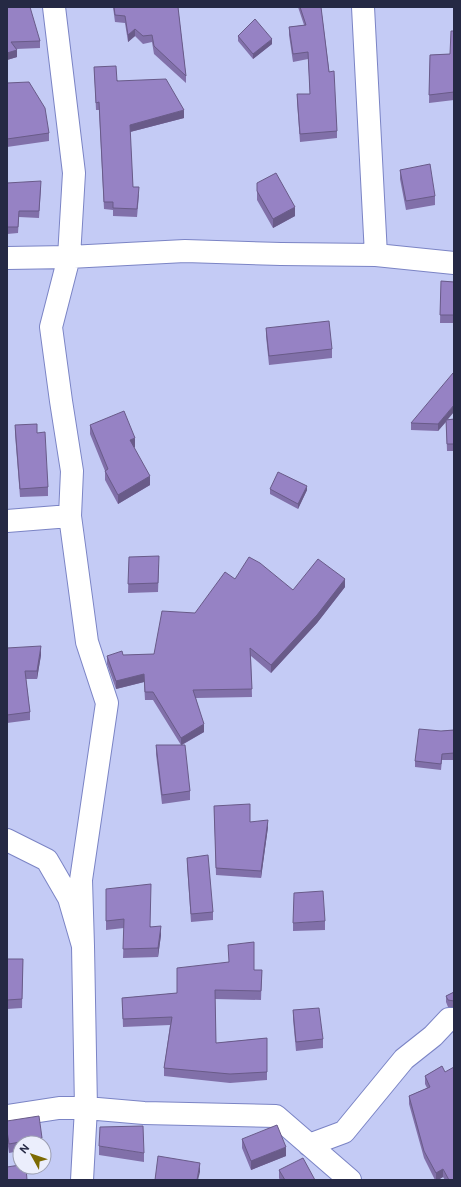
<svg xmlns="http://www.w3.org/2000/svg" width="461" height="1187" font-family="'DM Sans',sans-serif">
	<rect width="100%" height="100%" fill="#c4cbf5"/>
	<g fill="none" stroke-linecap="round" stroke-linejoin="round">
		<g stroke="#7b84c5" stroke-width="24">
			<path id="minor" d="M 54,7 L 74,173 L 69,257 L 51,327 L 61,401 L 72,471 L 70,516 L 87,642 L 107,703 L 81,880 L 83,946
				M 363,7 L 376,255
				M 7,258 L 69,257 L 185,251 L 281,254 L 376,255 L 454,263
				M 7,521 L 70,516
				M 7,840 L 47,860 L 69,898 L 83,946 L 86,1108 L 82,1180
				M 7,1116 L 59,1108 L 86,1108 L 144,1113 L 276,1116 L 350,1180
				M 309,1145 L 344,1132 L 404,1059 L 433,1036 L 449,1019 L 454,1019"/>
		</g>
		<use href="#minor" stroke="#fff" stroke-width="22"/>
	</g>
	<path fill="#8170a9" d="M 7,7 L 40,41 L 40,48 L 16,49 L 17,57 L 7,60 Z
		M 113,7 L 178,7 L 186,76 L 186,83 L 154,54 L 152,42 L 143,44 L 135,36 L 128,42 L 125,23 L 115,22 Z
		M 298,7 L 321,7 L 337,131 L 337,138 L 300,142 L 297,102 L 297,94 L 310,94 L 308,59 L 293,62 L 289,35 L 289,27 L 304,25 Z
		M 454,31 L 454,100 L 429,103 L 430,55 L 450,54 Z
		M 238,36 L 272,44 L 253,59 L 238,41 Z
		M 94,67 L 184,118 L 130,132 L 133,187 L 139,195 L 137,217 L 113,216 L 113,210 L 104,209 L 99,110 L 96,110 Z
		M 7,83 L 49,133 L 49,141 L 7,147 Z
		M 400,170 L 435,196 L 435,205 L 406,210 L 400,179 Z
		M 7,183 L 41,187 L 39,218 L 19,217 L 18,233 L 7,234 Z
		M 257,183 L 295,216 L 273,228 L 257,200 Z
		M 441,281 L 454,282 L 454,323 L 440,323 Z
		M 266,328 L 332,349 L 332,358 L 269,365 L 266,336 Z
		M 454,419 L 454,451 L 447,451 L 446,422 L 438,431 L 411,430 L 411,423 Z
		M 15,425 L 37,433 L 48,487 L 48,496 L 20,497 L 15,434 Z
		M 90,425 L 135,447 L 134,448 L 150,485 L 118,504 L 105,480 L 105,471 L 90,434 Z
		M 270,489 L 307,490 L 298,509 L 270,494 Z
		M 129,557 L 159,565 L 158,592 L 128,593 Z
		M 235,579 L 293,590 L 345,587 L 317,623 L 271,673 L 251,656 L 252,697 L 196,698 L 204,732 L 182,745 L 190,791 L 190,800 L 162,804 L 156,754 L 156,745 L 181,745 L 153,700 L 145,700 L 144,682 L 116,689 L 107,664 L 107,656 L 154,654 L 195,613 Z
		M 7,648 L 41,655 L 37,679 L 26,679 L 30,712 L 30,720 L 7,723 Z
		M 454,730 L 454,760 L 442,760 L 441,770 L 415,767 L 415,761 L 441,731 Z
		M 214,806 L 250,822 L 268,827 L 261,878 L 216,875 Z
		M 187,858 L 213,912 L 213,920 L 191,922 L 187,865 Z
		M 106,889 L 161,935 L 158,957 L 123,958 L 124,928 L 106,930 Z
		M 325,921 L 325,930 L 293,931 L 293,923 Z
		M 7,959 L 23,959 L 22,1008 L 7,1009 Z
		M 254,970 L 262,970 L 261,1000 L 215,999 L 216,1043 L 267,1038 L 267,1080 L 230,1083 L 164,1076 L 164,1068 L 170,1025 L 123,1027 L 122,998 L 177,993 Z
		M 454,992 L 454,1007 L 448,1007 L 446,1002 L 446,996 Z
		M 293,1010 L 323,1039 L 323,1048 L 296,1051 L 293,1019 Z
		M 442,1066 L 454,1180 L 445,1180 L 443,1177 L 438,1180 L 435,1180 L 424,1158 L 409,1104 L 409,1096 L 427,1088 L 425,1084 L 425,1076 Z
		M 7,1121 L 42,1138 L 42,1143 L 20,1143 L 20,1151 L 9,1153 L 7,1140 Z
		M 242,1139 L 286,1156 L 251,1170 L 242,1148 Z
		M 99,1146 L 144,1153 L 144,1162 L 99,1155 Z
		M 279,1170 L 315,1180 L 280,1180 L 279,1178 Z"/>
	<path fill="#695b89" d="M 135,29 L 135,36 L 128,42 L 128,35 Z
		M 272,39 L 272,44 L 253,59 L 253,54 Z
		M 17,50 L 17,57 L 7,60 L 7,53 Z
		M 184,110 L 184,118 L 130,132 L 130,125 Z
		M 295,207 L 295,216 L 273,228 L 273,219 Z
		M 454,405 L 454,412 L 438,431 L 438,424 Z
		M 135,438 L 135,447 L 130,449 L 130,440 Z
		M 150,476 L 150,485 L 118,504 L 118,495 Z
		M 307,486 L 307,490 L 298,509 L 298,504 Z
		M 345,579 L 345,587 L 317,623 L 271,673 L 271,665 Z
		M 41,646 L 41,655 L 37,679 L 37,671 Z
		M 144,674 L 144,682 L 116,689 L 116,681 Z
		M 204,724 L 204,732 L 181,745 L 181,738 Z
		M 268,820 L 268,827 L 261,878 L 261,871 Z
		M 161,926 L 161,935 L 158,957 L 158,948 Z
		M 286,1147 L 286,1156 L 251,1170 L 251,1161 Z
		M 200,1163 L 200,1172 L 198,1180 L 197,1180 Z
		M 443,1169 L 443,1177 L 438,1180 L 436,1180 L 436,1173 Z"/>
	<path fill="#9682c4" stroke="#695b89" d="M 7,7 L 30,7 L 40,41 L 11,42 L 17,50 L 7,53 Z
		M 114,7 L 178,7 L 186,76 L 154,46 L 152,35 L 143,36 L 135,29 L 128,35 L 125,16 L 115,15 Z
		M 300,7 L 321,7 L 329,72 L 334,71 L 337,131 L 300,134 L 297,94 L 310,94 L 308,52 L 293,54 L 289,27 L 306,25 Z
		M 255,19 L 272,39 L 253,54 L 238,36 Z
		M 451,31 L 454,31 L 454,92 L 429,95 L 430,55 L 450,54 Z
		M 116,66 L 117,81 L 166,79 L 184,110 L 130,125 L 133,187 L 139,187 L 137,209 L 113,208 L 113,202 L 104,202 L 99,102 L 96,103 L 94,67 Z
		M 29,82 L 45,108 L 49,133 L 7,139 L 7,83 Z
		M 430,164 L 435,196 L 406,201 L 400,170 Z
		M 276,173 L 295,207 L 273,219 L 257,191 L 257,183 Z
		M 41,181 L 39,211 L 19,211 L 18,227 L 7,227 L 7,183 Z
		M 441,281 L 454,282 L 454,315 L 440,315 Z
		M 329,321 L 332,349 L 269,356 L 266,328 Z
		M 453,373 L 454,374 L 454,405 L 438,424 L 411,423 Z
		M 124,411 L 135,438 L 130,440 L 150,476 L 118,495 L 105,471 L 108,469 L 90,425 Z
		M 454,419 L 454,444 L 447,444 L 446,420 Z
		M 37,424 L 37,433 L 45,432 L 48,487 L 20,489 L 15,425 Z
		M 278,472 L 307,486 L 298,504 L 270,489 Z
		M 159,556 L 158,583 L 128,584 L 129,557 Z
		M 249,557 L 260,563 L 293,590 L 318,559 L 345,579 L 317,615 L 271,665 L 250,648 L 252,689 L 193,690 L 204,724 L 181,738 L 153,692 L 145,692 L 144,674 L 116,681 L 107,656 L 122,651 L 123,655 L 154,654 L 162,611 L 195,613 L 225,572 L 235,579 Z
		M 41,646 L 37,671 L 25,671 L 30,712 L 7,715 L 7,648 Z
		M 419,729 L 441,731 L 454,730 L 454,753 L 442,754 L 441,764 L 415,761 Z
		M 156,745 L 185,745 L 190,791 L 162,795 Z
		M 250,804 L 250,822 L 268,820 L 261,871 L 216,868 L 214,806 Z
		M 208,855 L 213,912 L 191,914 L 187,858 Z
		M 151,884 L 150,927 L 161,926 L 158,948 L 123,949 L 124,919 L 106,921 L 106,889 Z
		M 323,891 L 325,921 L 293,923 L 294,893 Z
		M 254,942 L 254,970 L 262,970 L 261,991 L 215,990 L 216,1043 L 267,1038 L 267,1072 L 230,1074 L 164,1068 L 172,1017 L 123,1019 L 122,998 L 177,993 L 177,968 L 229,962 L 228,945 Z
		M 7,959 L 23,959 L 22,999 L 7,1000 Z
		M 454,992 L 454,1001 L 448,1000 L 446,996 Z
		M 319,1008 L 323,1039 L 296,1042 L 293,1010 Z
		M 442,1066 L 445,1072 L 454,1067 L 454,1180 L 449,1180 L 443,1169 L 436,1173 L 424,1151 L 409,1096 L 430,1087 L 425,1076 Z
		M 39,1116 L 42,1138 L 9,1144 L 7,1131 L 7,1121 Z
		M 277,1125 L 286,1147 L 251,1161 L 242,1139 Z
		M 143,1126 L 144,1153 L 99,1146 L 100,1127 Z
		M 158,1156 L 200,1163 L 197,1180 L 155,1180 Z
		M 303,1158 L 315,1180 L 285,1180 L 279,1170 Z
		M 20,1165 L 20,1167 L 26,1167 L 27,1180 L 7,1180 L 7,1167 Z"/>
	<rect width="461" height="1187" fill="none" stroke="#252944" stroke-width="16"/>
	<g transform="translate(32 1155) rotate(310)"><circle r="19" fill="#ebeefc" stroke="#9c9fb2"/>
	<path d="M0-3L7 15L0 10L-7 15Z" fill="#7c6a02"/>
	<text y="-6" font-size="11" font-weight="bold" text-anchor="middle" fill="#252944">N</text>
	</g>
</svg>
